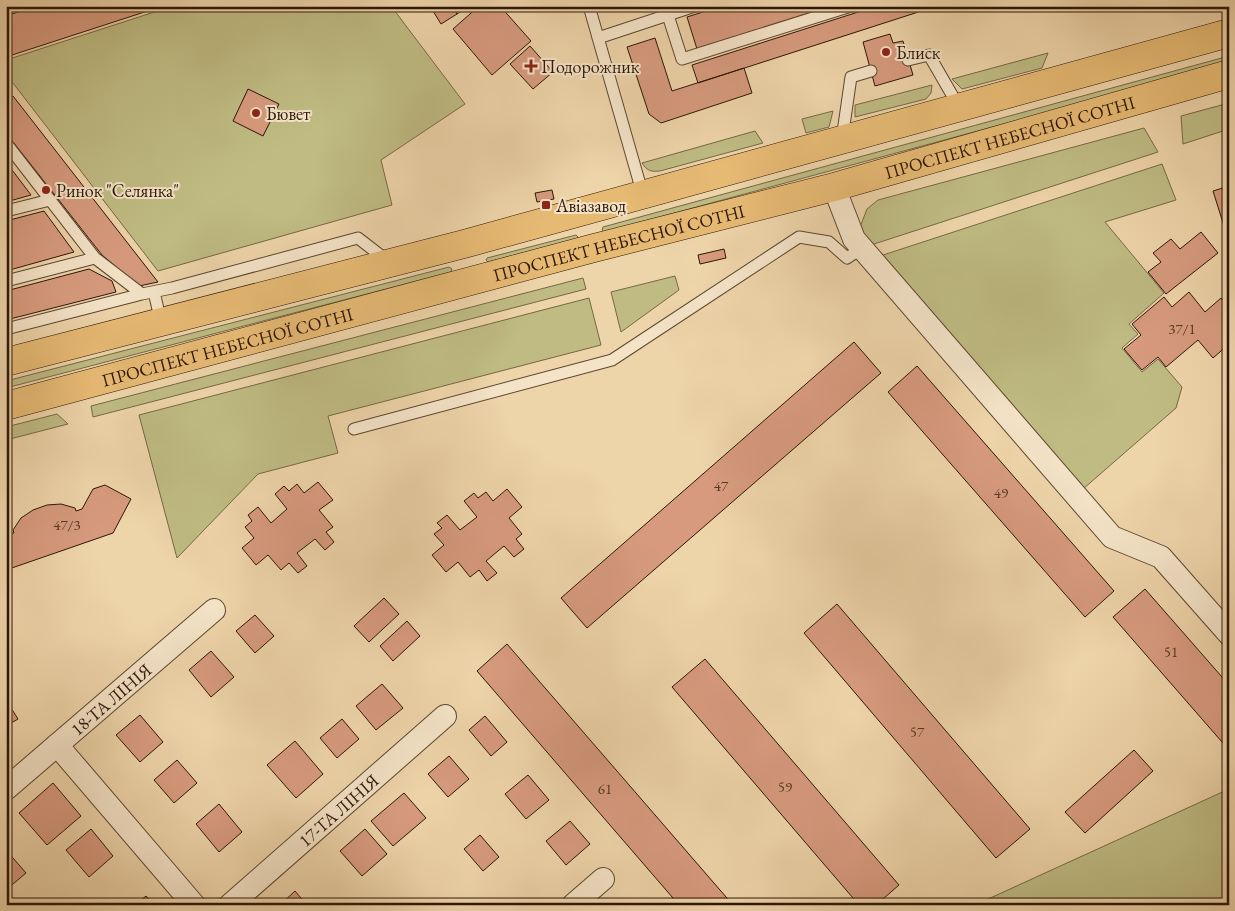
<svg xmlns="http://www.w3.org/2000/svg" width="1235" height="911" font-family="'EB Garamond',serif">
	<rect width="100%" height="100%" fill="#eed4a9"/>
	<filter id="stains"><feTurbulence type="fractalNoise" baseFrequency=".004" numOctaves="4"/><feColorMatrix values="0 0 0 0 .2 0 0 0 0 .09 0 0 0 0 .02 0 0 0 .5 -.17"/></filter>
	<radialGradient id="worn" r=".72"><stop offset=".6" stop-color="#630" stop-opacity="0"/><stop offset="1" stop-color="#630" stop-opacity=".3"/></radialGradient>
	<path fill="#bfbb83" stroke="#766845" d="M 173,6 L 391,6 L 465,104 L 381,160 L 392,205 L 158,271 L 6,74 L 6,60 Z
		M 1048,53 L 1042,68 L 962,89 L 952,79 Z
		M 1229,56 L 1229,63 L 604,232 L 602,230 L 603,227 Z
		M 932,85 L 931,93 L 926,99 L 855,117 L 855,105 Z
		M 1229,103 L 1229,129 L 1183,144 L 1181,116 Z
		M 833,111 L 829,127 L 806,133 L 802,119 Z
		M 1144,128 L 1158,152 L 871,245 L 860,227 L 867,209 L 878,200 Z
		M 755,131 L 763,143 L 660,171 C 651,172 647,171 642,163 Z
		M 1162,164 L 1176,200 L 1105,222 L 1164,293 L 1129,324 L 1138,334 L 1122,348 L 1142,372 L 1158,359 L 1182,387 L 1176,408 L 1083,489 L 880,256 Z
		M 576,235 L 578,237 L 577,239 L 488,262 L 486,260 L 487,258 Z
		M 449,267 L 452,269 L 451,272 L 6,388 L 6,381 Z
		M 675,276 L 679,290 L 621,332 L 611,292 Z
		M 583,278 L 586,289 L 93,417 L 91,406 Z
		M 589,298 L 601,345 L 328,416 L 338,453 L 258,474 L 177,558 L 139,415 Z
		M 57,414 L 68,424 L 6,440 L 6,427 Z
		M 1229,789 L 1229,905 L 975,905 Z"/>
	<path fill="#d79a7e" stroke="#2c1607" d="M 36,6 L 163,6 L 6,57 L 6,16 Z
		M 430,6 L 453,6 L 457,14 L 441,24 Z
		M 453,6 L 469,6 L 457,14 Z
		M 479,6 L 500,6 L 531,41 L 492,75 L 453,29 Z
		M 610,6 L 627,6 L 612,11 Z
		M 722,6 L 832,6 L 697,49 L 687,17 Z
		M 877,6 L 937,6 L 698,83 L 692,65 Z
		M 890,34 L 893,43 L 903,41 L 913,75 L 875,86 L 863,42 Z
		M 655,38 L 672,91 L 744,68 L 752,93 L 661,123 L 649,114 L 627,47 Z
		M 530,46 L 553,72 L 533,89 L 510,64 Z
		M 248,89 L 279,104 L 263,136 L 233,121 Z
		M 13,96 L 158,282 L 139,286 L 102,255 L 6,133 L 6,98 Z
		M 6,162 L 31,195 L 6,202 Z
		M 1229,186 L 1229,242 L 1213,191 Z
		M 552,190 L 554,199 L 537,202 L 535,193 Z
		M 44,211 L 74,252 L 6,271 L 6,221 Z
		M 1201,232 L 1218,253 L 1166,294 L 1148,272 L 1161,262 L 1153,253 L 1171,239 L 1180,249 Z
		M 724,249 L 726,258 L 700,264 L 698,255 Z
		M 89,269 L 112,281 L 116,292 L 6,320 L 6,291 Z
		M 1189,292 L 1205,312 L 1221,298 L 1229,307 L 1229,332 L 1225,336 L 1229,340 L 1229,344 L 1213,358 L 1198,340 L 1166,367 L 1158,357 L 1142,370 L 1124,349 L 1141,335 L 1132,324 L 1164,297 L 1172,307 Z
		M 854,342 L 881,373 L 587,628 L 561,598 Z
		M 917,366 L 1114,591 L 1085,617 L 888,392 Z
		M 318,482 L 333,500 L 319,510 L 333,527 L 326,532 L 334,542 L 325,550 L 315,539 L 297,553 L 307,566 L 298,573 L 289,563 L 281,570 L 268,555 L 256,565 L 242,548 L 254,538 L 245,527 L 252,521 L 248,515 L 258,507 L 271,523 L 287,509 L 275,494 L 284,486 L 289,491 L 297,484 L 304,493 Z
		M 105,485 L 131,499 L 113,533 L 6,570 L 6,535 L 14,533 L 13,530 L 21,518 L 33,510 L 47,505 L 61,504 L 75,508 L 76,511 L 82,509 L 93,489 Z
		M 507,489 L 522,507 L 509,518 L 522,534 L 516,539 L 524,549 L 514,557 L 504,546 L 486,561 L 497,573 L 487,581 L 479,570 L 470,577 L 458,562 L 446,572 L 432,555 L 444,545 L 434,534 L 442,528 L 437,523 L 447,515 L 460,530 L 477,517 L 464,501 L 474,493 L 478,498 L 486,492 L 493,501 Z
		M 1145,589 L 1229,685 L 1229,750 L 1113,617 Z
		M 384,598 L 399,614 L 369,642 L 354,626 Z
		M 837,604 L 1030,829 L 996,858 L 804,633 Z
		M 255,615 L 274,636 L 255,653 L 236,631 Z
		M 407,621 L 420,636 L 393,661 L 380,646 Z
		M 507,644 L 733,905 L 679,905 L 477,671 Z
		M 211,651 L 234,677 L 211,697 L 189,670 Z
		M 705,659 L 899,885 L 876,905 L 859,905 L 672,687 Z
		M 382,684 L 403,708 L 376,730 L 356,706 Z
		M 6,700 L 18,719 L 6,726 Z
		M 140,715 L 163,742 L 140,762 L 116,735 Z
		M 485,716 L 507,742 L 491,756 L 469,730 Z
		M 342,719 L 359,739 L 337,758 L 320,738 Z
		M 295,741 L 323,774 L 296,798 L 267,765 Z
		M 1134,750 L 1153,771 L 1085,833 L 1065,812 Z
		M 449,756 L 469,779 L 448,797 L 428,774 Z
		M 177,760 L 197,783 L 174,803 L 154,780 Z
		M 528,775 L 549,800 L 526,819 L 505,794 Z
		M 53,783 L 81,816 L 47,845 L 19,813 Z
		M 404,793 L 426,818 L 393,846 L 371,821 Z
		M 219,804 L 242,832 L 219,852 L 196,824 Z
		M 570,821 L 590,844 L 566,865 L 546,841 Z
		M 91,829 L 113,856 L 89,877 L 66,850 Z
		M 365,829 L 387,854 L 362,876 L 340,851 Z
		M 480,835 L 499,857 L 483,871 L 464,849 Z
		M 6,850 L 26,873 L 6,890 Z
		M 295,891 L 307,905 L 280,905 Z
		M 146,896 L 154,905 L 135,905 Z"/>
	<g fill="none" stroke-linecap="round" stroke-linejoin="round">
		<g stroke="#5c4630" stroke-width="13">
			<path id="service" d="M 589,6 L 643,195
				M 665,6 L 682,59 L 851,6
				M 598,38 L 695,6
				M 908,60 L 929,55 L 959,107
				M 842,139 L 851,77 L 871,71
				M 6,143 L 95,258 L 142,294 L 172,288 L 358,238 L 389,262
				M 6,211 L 50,200
				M 6,281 L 95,258
				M 154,292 L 161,322
				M 6,329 L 142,294
				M 354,429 L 612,360 L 799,237 L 829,242 L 847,258 L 862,248"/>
		</g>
		<g stroke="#5c4630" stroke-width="24">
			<g id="minor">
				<path d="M 834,187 L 854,239 L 1112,537 L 1161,557 L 1229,634"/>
				<path d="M 57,745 L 194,905"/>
				<path id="s1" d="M 6,789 L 214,610"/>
				<path id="s2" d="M 230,905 L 445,716"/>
				<path d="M 573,905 L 603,879"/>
			</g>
		</g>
		<g stroke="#2c1607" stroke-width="29">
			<g id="primary">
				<path d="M 6,362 L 464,244 L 1229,33"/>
				<path id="s3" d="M 6,406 L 594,248 L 834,187 L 1229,74"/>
			</g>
		</g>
		<use href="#service" stroke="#f4e3c7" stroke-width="11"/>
		<use href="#minor" stroke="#f4e3c7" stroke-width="22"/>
		<use href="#primary" stroke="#e7ba74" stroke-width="28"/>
	</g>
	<g fill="#8f2418" stroke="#f4e3c7" stroke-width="2">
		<circle cx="886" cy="52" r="5"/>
		<path d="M528.5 58.5h5v5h5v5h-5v5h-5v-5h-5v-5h5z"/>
		<circle cx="256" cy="113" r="5"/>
		<circle cx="46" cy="190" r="5"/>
		<rect x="541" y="200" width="10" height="10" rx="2.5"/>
	</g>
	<g text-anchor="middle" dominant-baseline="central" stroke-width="4" stroke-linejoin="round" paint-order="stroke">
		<g font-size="15" fill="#573725">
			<text x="1182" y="328">37/1</text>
			<text x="721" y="485">47</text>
			<text x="1001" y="492">49</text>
			<text x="67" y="524">47/3</text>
			<text x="1171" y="651">51</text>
			<text x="917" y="731">57</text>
			<text x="785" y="786">59</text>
			<text x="605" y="788">61</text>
		</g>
		<g font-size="18" fill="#2c1607" stroke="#f4e3c7" text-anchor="start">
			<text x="896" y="52">Блиск</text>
			<text x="541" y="66">Подорожник</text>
			<text x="266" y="113">Бювет</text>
			<text x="56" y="190">Ринок "Селянка"</text>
			<text x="556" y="205">Авіазавод</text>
		</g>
		<g font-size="18" fill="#2c1607" stroke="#f4e3c7">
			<text stroke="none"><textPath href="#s3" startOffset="1039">ПРОСПЕКТ НЕБЕСНОЇ СОТНІ</textPath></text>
			<text stroke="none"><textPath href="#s3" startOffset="634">ПРОСПЕКТ НЕБЕСНОЇ СОТНІ</textPath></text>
			<text stroke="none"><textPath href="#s3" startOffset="229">ПРОСПЕКТ НЕБЕСНОЇ СОТНІ</textPath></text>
			<text stroke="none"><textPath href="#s1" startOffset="138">18-ТА ЛІНІЯ</textPath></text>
			<text stroke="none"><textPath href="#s2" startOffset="144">17-ТА ЛІНІЯ</textPath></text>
		</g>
	</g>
	<rect width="1235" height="911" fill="none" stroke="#eed4a9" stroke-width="25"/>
	<rect x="8" y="8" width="1220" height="896" fill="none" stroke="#2c1607" stroke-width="2.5"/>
	<rect x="12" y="12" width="1210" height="886" fill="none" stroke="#2c1607"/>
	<rect width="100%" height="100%" filter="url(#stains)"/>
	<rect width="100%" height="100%" fill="url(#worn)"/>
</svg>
